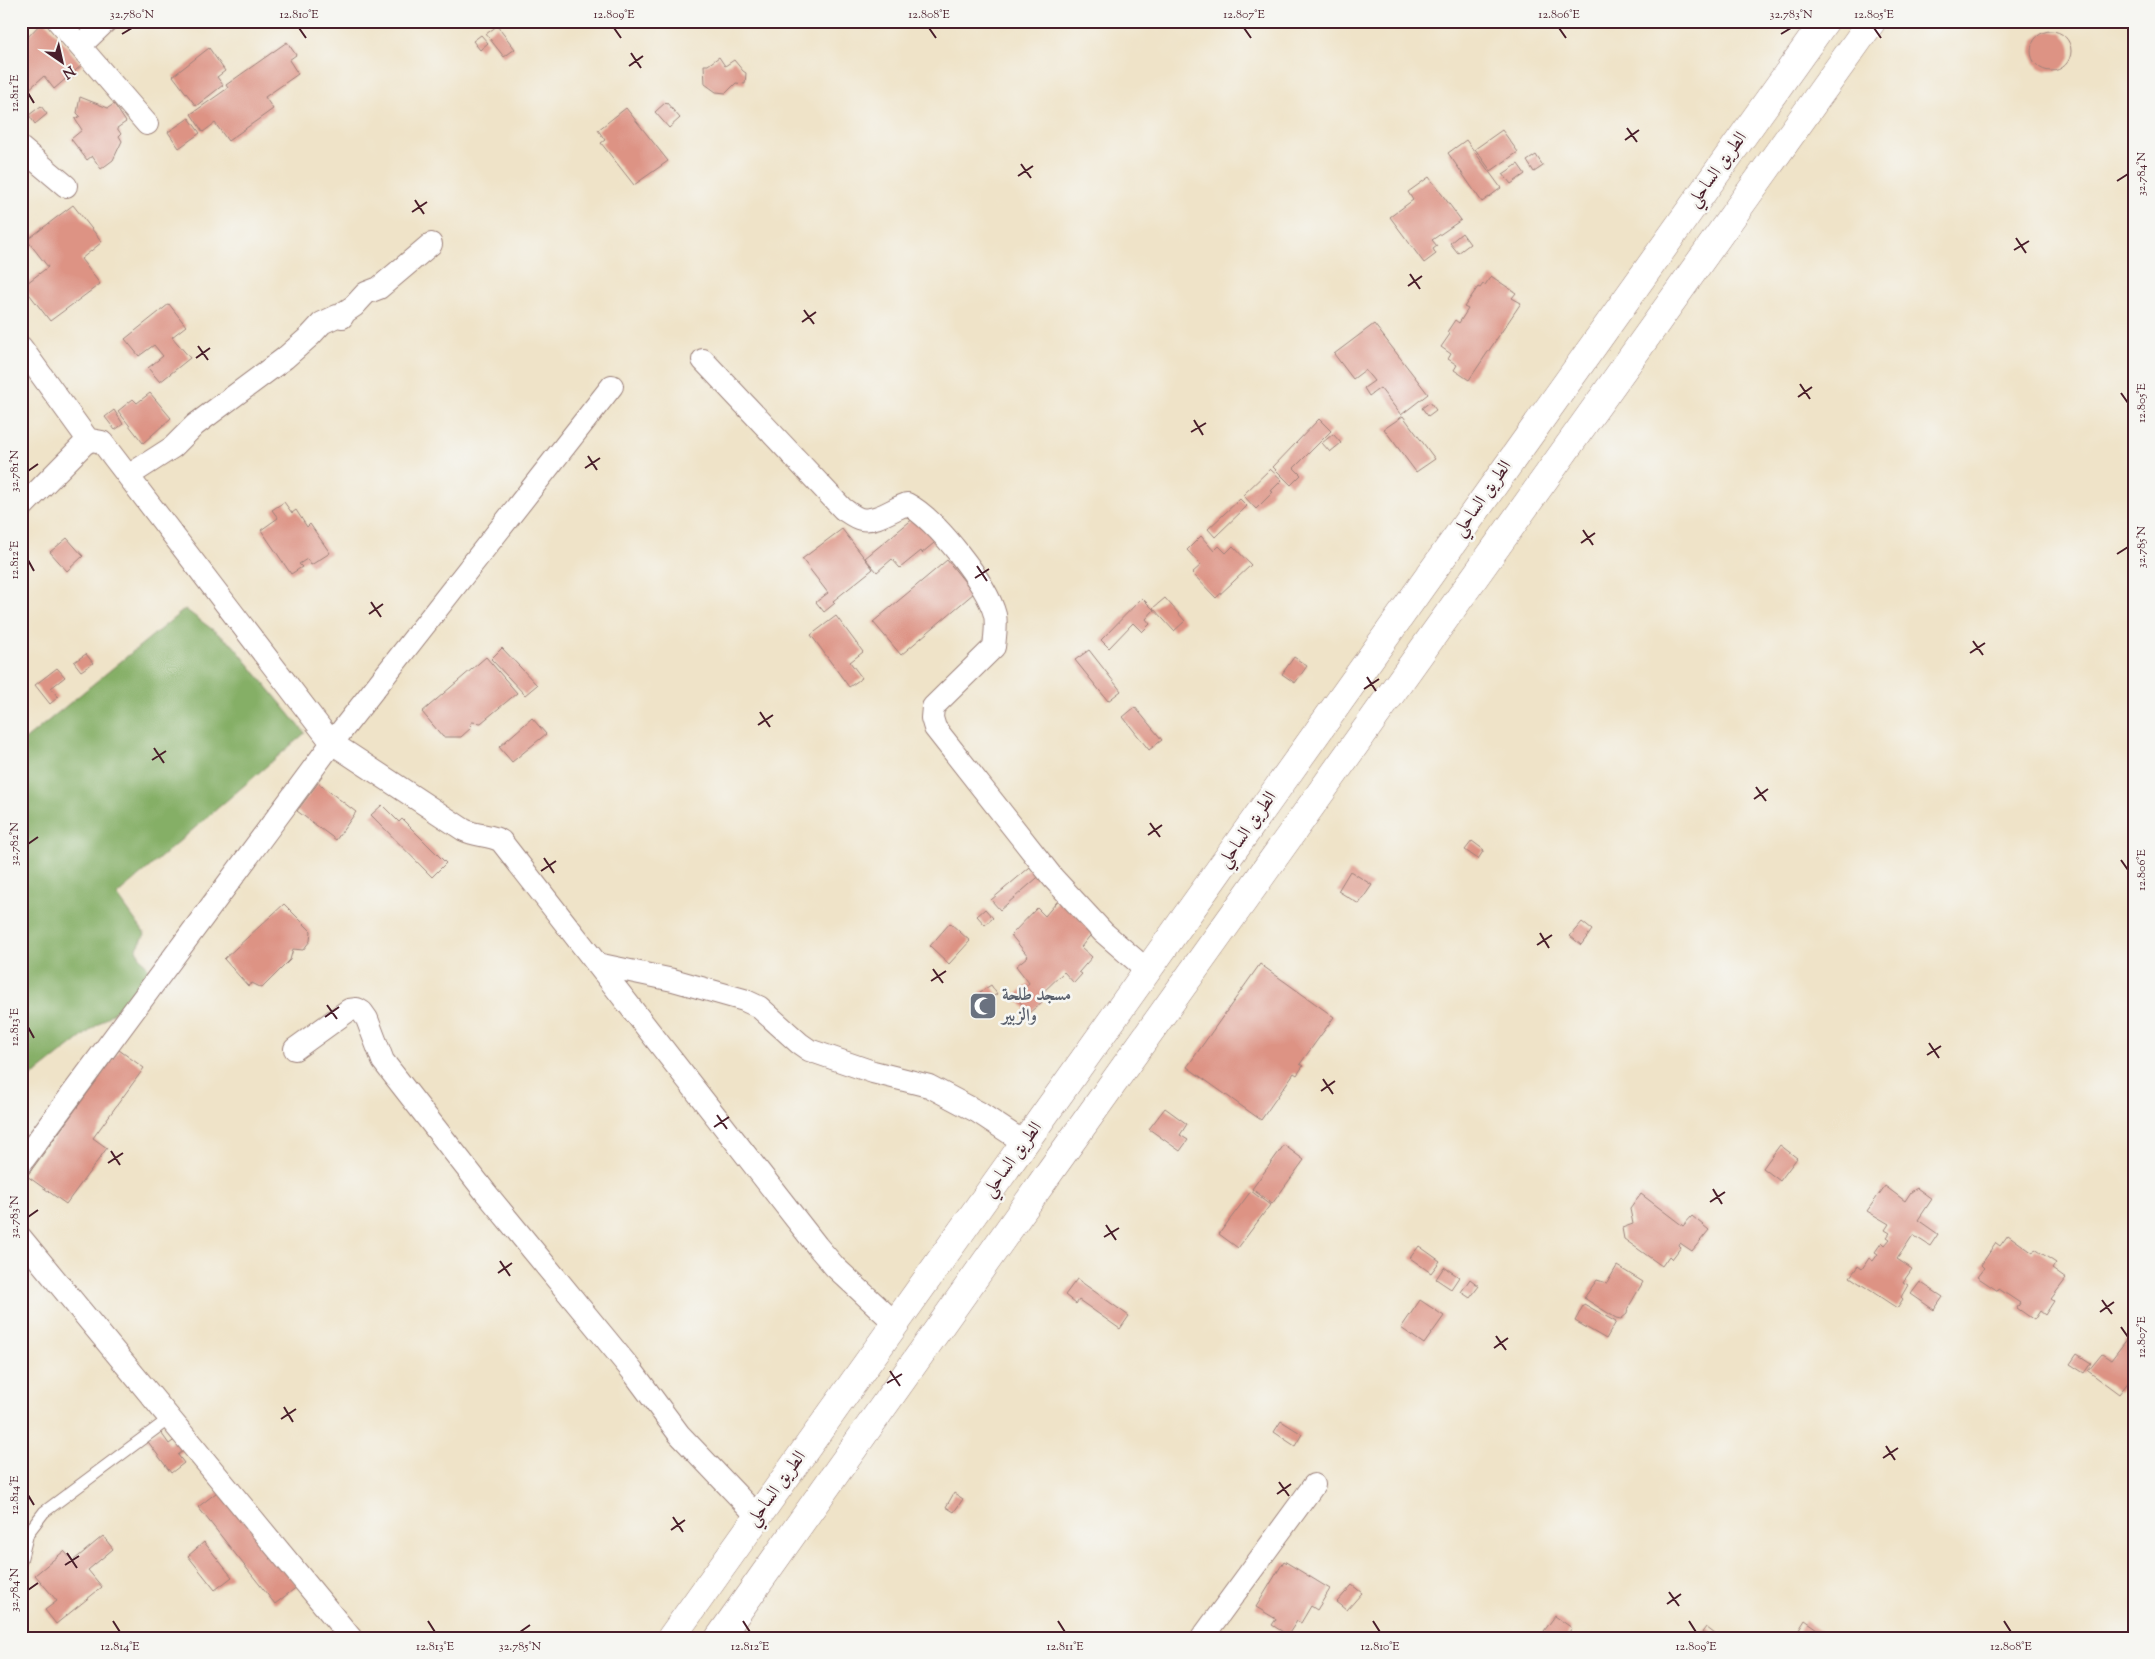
<svg xmlns="http://www.w3.org/2000/svg" width="2155" height="1659" font-family="'Sorts Mill Goudy',Amiri,serif">
	<rect width="100%" height="100%" fill="#f6f6f2"/>
	<filter id="ink" filterUnits="userSpaceOnUse"><feTurbulence type="fractalNoise" baseFrequency=".02" numOctaves="2"/><feDisplacementMap in="SourceGraphic" scale="10" xChannelSelector="R" yChannelSelector="G"/><feConvolveMatrix kernelMatrix="1 2 1 2 8 2 1 2 1" color-interpolation-filters="sRGB"/></filter>
	<filter id="wash" filterUnits="userSpaceOnUse"><feTurbulence type="fractalNoise" baseFrequency=".0096" numOctaves="4" result="noise"/><feDisplacementMap in="SourceGraphic" scale="20" xChannelSelector="R" yChannelSelector="G"/><feGaussianBlur stdDeviation="1.12" result="paint"/><feColorMatrix in="noise" values="0 0 0 0 0 0 0 0 0 0 0 0 0 0 0 0 0 1.4 0 .05"/><feComposite in="paint" operator="in"/></filter>
	<g filter="url(#wash)">
		<rect width="100%" height="100%" fill="#efe3c8"/>
		<path fill="#85af66" stroke="#686748" d="M 185,609 L 233,645 L 305,733 L 117,895 L 145,934 L 136,950 L 150,971 L 120,1007 L 21,1085 L 21,743 Z"/>
		<g id="blocks">
			<path fill="#dd9384" d="M 43,21 L 45,21 L 82,65 L 54,89 L 44,76 L 28,90 L 21,82 L 21,61 L 26,58 L 21,52 L 21,38 L 25,40 Z
				M 497,26 L 515,49 L 504,57 L 486,34 Z
				M2031 51a20 20 0 1 1 40 0a20 20 0 1 1-40 0Z
				M 481,35 L 488,43 L 480,50 L 473,41 Z
				M 287,42 L 296,55 L 289,60 L 298,74 L 265,97 L 273,109 L 228,141 L 215,123 L 203,132 L 191,114 L 228,88 L 226,85 Z
				M 209,48 L 225,71 L 217,77 L 223,85 L 196,106 L 173,76 Z
				M 719,57 L 725,66 L 734,60 L 743,71 L 746,73 L 745,84 L 736,83 L 726,93 L 716,92 L 705,84 L 704,65 L 708,65 Z
				M 80,97 L 108,108 L 114,104 L 126,122 L 117,128 L 121,134 L 119,136 L 122,141 L 113,160 L 101,169 L 92,156 L 87,160 L 71,139 L 82,130 L 75,119 L 80,116 L 77,113 Z
				M 666,102 L 680,118 L 669,128 L 655,112 Z
				M 41,106 L 47,114 L 35,124 L 29,115 Z
				M 626,108 L 668,161 L 634,185 L 601,143 L 605,140 L 598,130 Z
				M 189,118 L 200,133 L 179,148 L 168,132 Z
				M 1502,130 L 1518,152 L 1491,171 L 1475,149 Z
				M 1466,140 L 1501,188 L 1482,202 L 1448,153 Z
				M 1536,155 L 1543,166 L 1534,172 L 1527,161 Z
				M 1518,164 L 1525,174 L 1511,184 L 1503,174 Z
				M 1429,177 L 1461,220 L 1432,240 L 1437,246 L 1433,249 L 1436,254 L 1424,263 L 1390,217 L 1413,200 L 1408,192 Z
				M 73,205 L 102,242 L 81,259 L 100,284 L 50,321 L 23,286 L 48,267 L 27,240 Z
				M 1462,233 L 1470,244 L 1458,253 L 1450,243 Z
				M 1491,276 L 1516,293 L 1512,298 L 1521,303 L 1469,380 L 1454,370 L 1457,365 L 1448,359 L 1451,354 L 1441,347 L 1450,334 L 1447,332 L 1455,320 L 1459,323 L 1468,309 L 1464,307 L 1478,287 L 1480,288 L 1483,284 L 1485,285 Z
				M 169,304 L 186,326 L 172,337 L 190,358 L 160,382 L 148,368 L 163,356 L 154,345 L 139,356 L 125,339 Z
				M 1374,324 L 1428,394 L 1401,415 L 1380,388 L 1369,396 L 1364,388 L 1374,381 L 1365,370 L 1353,379 L 1334,354 Z
				M 150,393 L 171,418 L 143,443 L 118,411 L 133,399 L 137,403 Z
				M 1430,402 L 1436,410 L 1428,416 L 1422,408 Z
				M 114,410 L 123,424 L 115,430 L 105,417 Z
				M 1403,416 L 1435,459 L 1416,472 L 1384,429 Z
				M 1319,419 L 1331,431 L 1294,468 L 1301,475 L 1291,485 L 1273,467 Z
				M 1333,434 L 1341,443 L 1330,452 L 1322,443 Z
				M 1270,469 L 1282,480 L 1271,491 L 1273,492 L 1256,509 L 1243,495 Z
				M 1240,499 L 1247,506 L 1215,537 L 1208,529 Z
				M 284,502 L 292,513 L 296,510 L 307,527 L 310,524 L 330,553 L 311,565 L 307,559 L 299,564 L 302,567 L 291,574 L 261,530 L 278,518 L 272,510 Z
				M 925,509 L 940,538 L 922,553 L 921,551 L 900,568 L 892,559 L 877,572 L 865,558 Z
				M 842,529 L 873,569 L 833,601 L 835,603 L 824,612 L 816,602 L 828,593 L 802,559 Z
				M 1201,536 L 1214,551 L 1219,546 L 1226,553 L 1233,546 L 1251,565 L 1216,598 L 1192,573 L 1201,565 L 1187,550 Z
				M 67,538 L 83,556 L 67,571 L 50,552 Z
				M 947,560 L 974,593 L 901,655 L 873,622 Z
				M 1142,598 L 1154,610 L 1146,619 L 1150,624 L 1142,632 L 1133,623 L 1109,648 L 1101,640 Z
				M 1165,598 L 1185,621 L 1174,631 L 1153,608 Z
				M 836,616 L 863,652 L 850,662 L 862,678 L 849,687 L 811,635 Z
				M 502,648 L 537,685 L 525,695 L 491,659 Z
				M 1089,650 L 1121,691 L 1108,701 L 1075,660 Z
				M 86,654 L 93,663 L 81,671 L 74,662 Z
				M 486,657 L 517,693 L 481,723 L 472,722 L 470,725 L 472,727 L 461,737 L 443,737 L 422,712 Z
				M 1294,657 L 1307,666 L 1295,683 L 1282,674 Z
				M 57,668 L 65,677 L 51,688 L 58,697 L 50,704 L 35,685 Z
				M 1135,707 L 1162,740 L 1149,750 L 1123,717 Z
				M 532,718 L 546,734 L 512,762 L 499,747 Z
				M 318,783 L 356,812 L 336,840 L 297,811 Z
				M 382,805 L 399,822 L 402,819 L 446,863 L 432,877 L 371,815 Z
				M 1472,841 L 1484,850 L 1478,859 L 1465,850 Z
				M 1036,862 L 1044,872 L 1000,910 L 991,900 Z
				M 1350,871 L 1372,885 L 1359,904 L 1338,891 Z
				M 1067,890 L 1101,922 L 1081,947 L 1092,957 L 1079,972 L 1082,974 L 1074,983 L 1064,972 L 1038,997 L 1042,1002 L 1029,1013 L 1015,996 L 1029,983 L 1016,966 L 1028,956 L 1011,935 L 1037,908 L 1045,916 Z
				M 284,904 L 311,931 L 310,941 L 303,950 L 293,949 L 290,960 L 262,988 L 252,983 L 248,986 L 224,959 Z
				M 985,909 L 993,918 L 985,925 L 977,916 Z
				M 1582,922 L 1592,930 L 1581,945 L 1570,936 Z
				M 950,923 L 970,941 L 949,964 L 930,946 Z
				M 1260,964 L 1334,1017 L 1300,1064 L 1303,1066 L 1297,1075 L 1294,1073 L 1261,1120 L 1187,1067 Z
				M 991,985 L 997,994 L 986,1001 L 980,992 Z
				M 119,1050 L 144,1068 L 93,1138 L 107,1148 L 66,1204 L 27,1176 Z
				M 1165,1108 L 1187,1124 L 1180,1135 L 1188,1140 L 1180,1151 L 1149,1129 Z
				M 1284,1145 L 1304,1160 L 1272,1204 L 1252,1189 Z
				M 1780,1145 L 1797,1158 L 1780,1181 L 1763,1168 Z
				M 1885,1186 L 1905,1201 L 1911,1192 L 1917,1188 L 1932,1199 L 1918,1220 L 1938,1234 L 1930,1246 L 1913,1235 L 1897,1259 L 1912,1269 L 1903,1282 L 1908,1285 L 1901,1297 L 1903,1299 L 1897,1308 L 1850,1277 L 1858,1266 L 1862,1269 L 1869,1258 L 1873,1261 L 1878,1254 L 1875,1252 L 1882,1242 L 1885,1245 L 1890,1239 L 1887,1237 L 1890,1233 L 1885,1230 L 1889,1224 L 1867,1211 Z
				M 1251,1191 L 1270,1205 L 1238,1248 L 1219,1234 Z
				M 1641,1194 L 1683,1226 L 1692,1216 L 1709,1230 L 1692,1251 L 1680,1243 L 1679,1245 L 1681,1247 L 1672,1259 L 1669,1256 L 1662,1266 L 1624,1239 L 1622,1228 L 1633,1224 L 1630,1209 Z
				M 2008,1235 L 2033,1253 L 2035,1249 L 2056,1263 L 2052,1269 L 2066,1279 L 2051,1299 L 2054,1301 L 2045,1315 L 2040,1311 L 2034,1320 L 2017,1308 L 2020,1303 L 1999,1289 L 1998,1291 L 1977,1277 L 1984,1268 L 1981,1265 L 1996,1243 L 2000,1246 Z
				M 1419,1246 L 1440,1261 L 1431,1273 L 1410,1258 Z
				M 1617,1266 L 1643,1282 L 1628,1308 L 1627,1314 L 1621,1319 L 1616,1318 L 1584,1298 L 1597,1280 L 1607,1283 Z
				M 1444,1267 L 1459,1277 L 1451,1289 L 1436,1279 Z
				M 1077,1279 L 1129,1316 L 1120,1329 L 1079,1300 L 1076,1304 L 1065,1295 Z
				M 1470,1279 L 1479,1286 L 1470,1298 L 1461,1292 Z
				M 1920,1282 L 1943,1297 L 1934,1310 L 1911,1294 Z
				M 1420,1300 L 1444,1316 L 1424,1344 L 1401,1328 Z
				M 1584,1304 L 1616,1322 L 1606,1339 L 1575,1321 Z
				M 2128,1338 L 2134,1342 L 2134,1375 L 2119,1394 L 2088,1371 L 2102,1354 L 2111,1360 Z
				M 2077,1354 L 2091,1363 L 2084,1373 L 2070,1364 Z
				M 1281,1421 L 1302,1434 L 1295,1446 L 1274,1432 Z
				M 159,1430 L 169,1444 L 180,1436 L 188,1447 L 178,1455 L 184,1463 L 171,1473 L 146,1439 Z
				M 221,1489 L 298,1586 L 275,1604 L 198,1507 Z
				M 954,1493 L 963,1499 L 954,1512 L 946,1507 Z
				M 103,1536 L 113,1549 L 88,1570 L 102,1587 L 56,1624 L 45,1610 L 57,1601 L 35,1575 L 64,1551 L 73,1561 Z
				M 204,1542 L 232,1577 L 215,1590 L 188,1556 Z
				M 1284,1561 L 1330,1589 L 1317,1610 L 1311,1606 L 1301,1623 L 1297,1621 L 1288,1635 L 1272,1625 L 1276,1619 L 1256,1607 Z
				M 1352,1585 L 1362,1593 L 1347,1610 L 1337,1602 Z
				M 1555,1616 L 1572,1628 L 1565,1638 L 1539,1638 Z
				M 1805,1620 L 1831,1638 L 1794,1638 Z
				M 1706,1627 L 1720,1638 L 1698,1638 Z"/>
		</g>
	</g>
	<g filter="url(#ink)">
		<use href="#blocks" fill-opacity="0" stroke="#9c817a" stroke-width="1"/>
		<g fill="none" stroke-linecap="round" stroke-linejoin="round">
			<g stroke="#9c817a" stroke-width="13">
				<path id="service" d="M 21,1561 L 28,1533 L 44,1512 L 170,1418"/>
			</g>
			<g stroke="#9c817a" stroke-width="24">
				<path id="minor" d="M 58,21 L 147,124
					M 80,46 L 106,21
					M 21,148 L 66,186
					M 21,347 L 89,441
					M 703,360 L 843,509 C 848,512 855,518 861,519 C 877,522 892,509 907,504 C 936,519 987,584 995,615 C 997,625 995,637 994,647 L 933,707 L 932,718 L 935,728 L 1053,878 L 1103,932 L 1148,971
					M 128,476 L 173,447 L 195,425 L 285,358 L 310,336 L 322,323 L 337,316 L 342,317 L 345,312 L 354,306 L 366,293 L 379,288 L 431,244
					M 21,508 L 84,444 L 91,440 L 102,442 L 332,743 L 464,830 C 476,836 492,835 501,841 L 817,1246 L 835,1267 L 896,1324
					M 597,964 L 673,980 L 744,1000 L 759,1007 L 799,1043 L 809,1050 L 873,1072 L 929,1086 L 978,1112 L 1025,1143
					M 295,1049 L 349,1010 L 357,1009 L 362,1012 L 367,1019 L 383,1061 L 486,1193 L 633,1372 L 679,1434 L 758,1517
					M 21,1163 L 332,743 L 612,386
					M 21,1238 L 351,1638
					M 1202,1638 L 1314,1485"/>
			</g>
			<g stroke="#9c817a" stroke-width="29">
				<path id="trunk" d="M 671,1638 L 1825,21
					M 719,1638 L 1051,1170 L 1872,21"/>
			</g>
			<use href="#service" stroke="#fff" stroke-width="11"/>
			<use href="#minor" stroke="#fff" stroke-width="22"/>
			<use href="#trunk" stroke="#fff" stroke-width="28"/>
		</g>
	</g>
	<path fill="none" stroke="#4a1f2b" stroke-width="2" d="M 299,28 L 306,38M 614,28 L 621,38M 929,28 L 936,38M 1244,28 L 1251,38M 1559,28 L 1566,38M 1874,28 L 1881,38M 122,34 L 132,28M 1781,34 L 1791,28M 631,53 L 641,68M 629,66 L 643,56M 28,93 L 34,103M 1627,128 L 1637,142M 1625,140 L 1639,130M 1021,164 L 1031,178M 1018,176 L 1033,166M 2117,181 L 2128,174M 415,200 L 424,214M 412,212 L 427,202M 2016,238 L 2026,253M 2014,250 L 2029,241M 1410,274 L 1420,289M 1408,286 L 1422,276M 804,310 L 814,324M 802,322 L 816,312M 198,346 L 208,360M 196,358 L 210,348M 1800,384 L 1810,399M 2121,393 L 2128,403M 1798,397 L 1812,387M 1194,420 L 1203,435M 1191,432 L 1206,423M 588,456 L 597,470M 585,468 L 600,458M 28,471 L 38,464M 1583,530 L 1593,545M 1581,543 L 1595,533M 2117,554 L 2128,547M 28,560 L 34,571M 977,566 L 987,581M 975,578 L 989,569M 371,602 L 381,617M 369,614 L 383,604M 1973,641 L 1983,655M 1970,653 L 1985,643M 1367,677 L 1376,691M 1364,689 L 1379,679M 760,712 L 770,727M 758,725 L 773,715M 154,748 L 164,763M 152,760 L 166,751M 1756,787 L 1766,801M 1754,799 L 1768,789M 1150,823 L 1160,837M 1148,835 L 1162,825M 28,844 L 38,837M 544,858 L 554,873M 2121,860 L 2128,870M 541,871 L 556,861M 1540,933 L 1549,948M 1537,945 L 1552,935M 933,969 L 943,983M 931,981 L 946,971M 327,1005 L 337,1019M 325,1017 L 339,1007M 28,1027 L 34,1038M 1929,1043 L 1939,1058M 1927,1055 L 1941,1046M 1323,1079 L 1333,1094M 1321,1091 L 1335,1081M 717,1115 L 727,1129M 714,1127 L 729,1117M 111,1151 L 120,1165M 108,1163 L 123,1153M 1713,1189 L 1722,1204M 1710,1202 L 1725,1192M 28,1217 L 38,1210M 1106,1225 L 1116,1240M 1104,1237 L 1119,1228M 500,1261 L 510,1276M 498,1273 L 512,1263M 2102,1300 L 2112,1314M 2100,1312 L 2114,1302M 2121,1327 L 2128,1337M 1496,1336 L 1506,1350M 1494,1348 L 1508,1338M 890,1371 L 900,1386M 887,1383 L 902,1374M 284,1407 L 293,1422M 281,1419 L 296,1409M 1886,1446 L 1895,1460M 1883,1458 L 1898,1448M 1279,1482 L 1289,1496M 1277,1494 L 1291,1484M 28,1495 L 34,1505M 673,1517 L 683,1532M 671,1530 L 685,1520M 67,1553 L 77,1568M 65,1565 L 79,1556M 28,1590 L 38,1583M 1669,1592 L 1679,1606M 1667,1604 L 1681,1594M 113,1621 L 120,1632M 428,1621 L 435,1632M 743,1621 L 750,1632M 1058,1621 L 1065,1632M 1373,1621 L 1380,1632M 1689,1621 L 1696,1632M 2004,1621 L 2011,1632M 520,1632 L 530,1625"/>
	<defs>
		<g id="mosque-square" transform="scale(1.4375)"><rect x="-9" y="-9" width="18" height="18" rx="4" fill="#6b7280" stroke="#f6f6f2"/><path d="M3.5-4.9A6 6 0 1 0 3.5 4.9A5 5 0 1 1 3.5-4.9Z" fill="#fff"/></g>
	</defs>
	<g fill-rule="evenodd">
		<use href="#mosque-square" x="983" y="1006"/>
	</g>
	<g text-anchor="middle" dominant-baseline="central" stroke-width="5" stroke-linejoin="round" paint-order="stroke">
		<g font-size="18" fill="#4a1f2b" stroke="#f6f6f2">
			<text transform="translate(1718 170) rotate(-54)">الطريق الساحلي</text>
			<text transform="translate(1483 499) rotate(-55)">الطريق الساحلي</text>
			<text transform="translate(1248 830) rotate(-55)">الطريق الساحلي</text>
			<text transform="translate(1013 1160) rotate(-54)">الطريق الساحلي</text>
			<text transform="translate(777 1489) rotate(-54)">الطريق الساحلي</text>
		</g>
		<g font-size="18" font-weight="bold" fill="#5b616d" stroke="#f6f6f2" text-anchor="start">
			<text x="1002" y="996">مسجد طلحة<tspan x="1002" dy="21">والزبير</tspan></text>
		</g>
	</g>
	<rect width="2155" height="1659" fill="none" stroke="#f6f6f2" stroke-width="55"/>
	<g transform="translate(62 62) rotate(146)" stroke="#f6f6f2" stroke-width="4" paint-order="stroke">
	<path d="M0-4L9 19L0 12L-9 19Z" fill="#4a1f2b"/>
	<text y="-8" font-size="14" font-weight="bold" text-anchor="middle" fill="#4a1f2b">N</text>
	</g>
	<rect x="28" y="28" width="2100" height="1604" fill="none" stroke="#4a1f2b" stroke-width="2"/>
	<g font-size="12" text-anchor="middle" fill="#4a1f2b">
		<text x="132" y="18">32.780°N</text>
		<text x="299" y="18">12.810°E</text>
		<text x="614" y="18">12.809°E</text>
		<text x="929" y="18">12.808°E</text>
		<text x="1244" y="18">12.807°E</text>
		<text x="1559" y="18">12.806°E</text>
		<text x="1791" y="18">32.783°N</text>
		<text x="1874" y="18">12.805°E</text>
		<text transform="translate(14 93) rotate(-90)" y="4">12.811°E</text>
		<text transform="translate(2141 174) rotate(-90)" y="4">32.784°N</text>
		<text transform="translate(2141 403) rotate(-90)" y="4">12.805°E</text>
		<text transform="translate(14 471) rotate(-90)" y="4">32.781°N</text>
		<text transform="translate(2141 547) rotate(-90)" y="4">32.785°N</text>
		<text transform="translate(14 560) rotate(-90)" y="4">12.812°E</text>
		<text transform="translate(14 844) rotate(-90)" y="4">32.782°N</text>
		<text transform="translate(2141 870) rotate(-90)" y="4">12.806°E</text>
		<text transform="translate(14 1027) rotate(-90)" y="4">12.813°E</text>
		<text transform="translate(14 1217) rotate(-90)" y="4">32.783°N</text>
		<text transform="translate(2141 1337) rotate(-90)" y="4">12.807°E</text>
		<text transform="translate(14 1495) rotate(-90)" y="4">12.814°E</text>
		<text transform="translate(14 1590) rotate(-90)" y="4">32.784°N</text>
		<text x="120" y="1650">12.814°E</text>
		<text x="435" y="1650">12.813°E</text>
		<text x="520" y="1650">32.785°N</text>
		<text x="750" y="1650">12.812°E</text>
		<text x="1065" y="1650">12.811°E</text>
		<text x="1380" y="1650">12.810°E</text>
		<text x="1696" y="1650">12.809°E</text>
		<text x="2011" y="1650">12.808°E</text>
	</g>
</svg>
